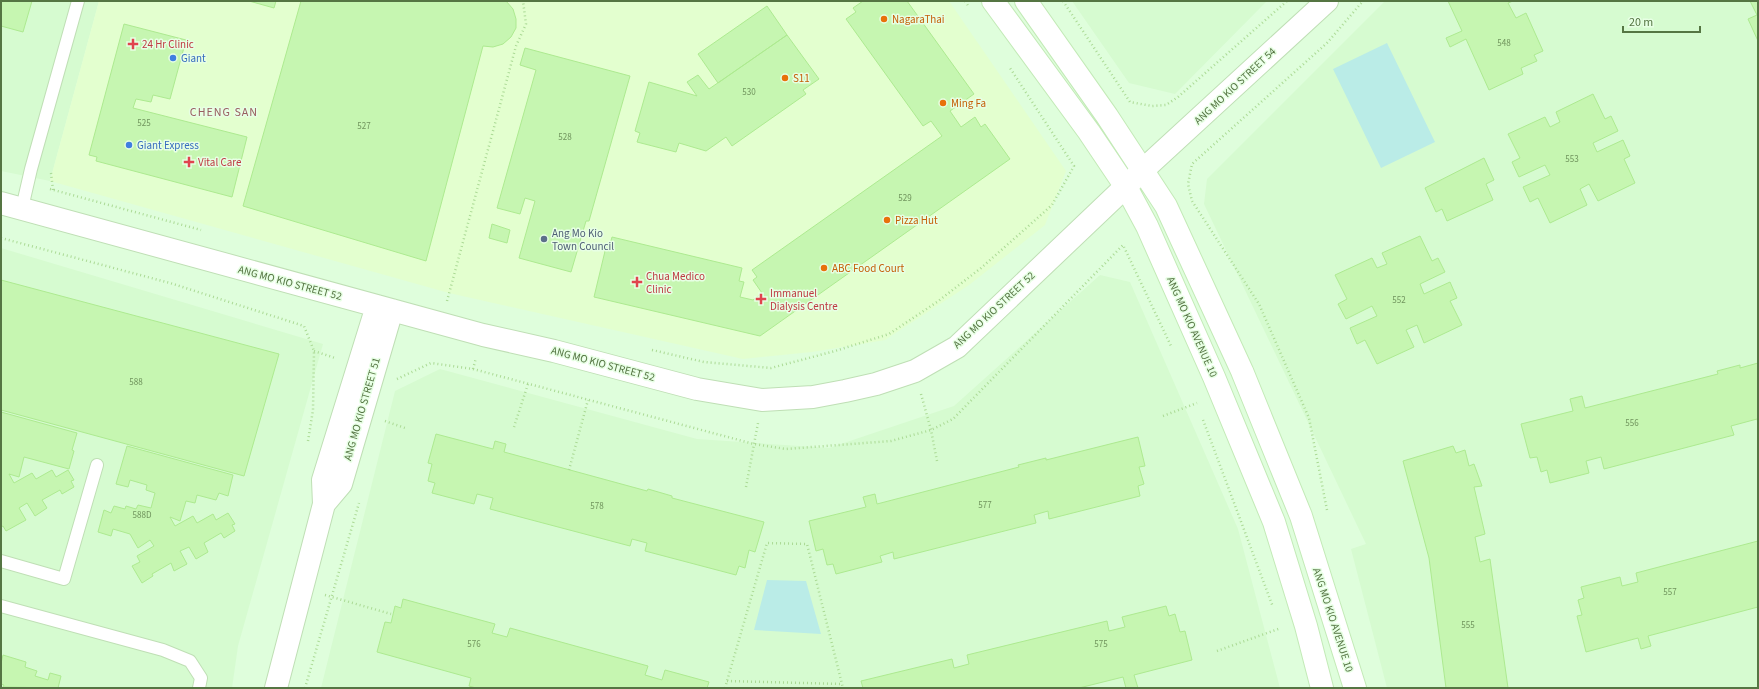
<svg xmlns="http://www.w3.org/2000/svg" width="1759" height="689" font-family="'Source Sans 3',sans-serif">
	<rect width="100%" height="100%" fill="#dffedc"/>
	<path fill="#d6fbd0" d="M 1,1 L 99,1 L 50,181 L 1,171 Z
		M 1072,1 L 1267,1 L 1175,94 L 1129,83 Z
		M 1385,1 L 1758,1 L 1758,688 L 1387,688 L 1351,549 L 1366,544 L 1204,204 L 1207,179 Z
		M 1,248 L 323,344 L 238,646 L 232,688 L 1,688 Z
		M 1100,275 L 1130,282 L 1238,529 L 1280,688 L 321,688 L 395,391 L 440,369 L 697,439 L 829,448 L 954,406 Z"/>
	<path fill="#e3ffcf" d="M 99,1 L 949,1 L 1066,171 L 1045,225 L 969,285 L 885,340 L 812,352 L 743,359 L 449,293 L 50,181 Z"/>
	<path fill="#baece7" d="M 1387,43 L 1435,142 L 1381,168 L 1333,69 Z
		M 767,580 L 806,581 L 821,634 L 754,630 Z"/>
	<path fill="#c6f6b1" stroke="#adea90" d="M 1,1 L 32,1 L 23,32 L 1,26 Z
		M 249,1 L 276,1 L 274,8 Z
		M 301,1 L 506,1 L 513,9 L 516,19 L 516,28 L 511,37 L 503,44 L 493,47 L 483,46 L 426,261 L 243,206 Z
		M 863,1 L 907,1 L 974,94 L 950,111 L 961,127 L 975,117 L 981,127 L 985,124 L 1010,159 L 760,336 L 594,297 L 606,247 L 609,248 L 612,237 L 742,268 L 739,281 L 744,282 L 740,297 L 753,300 L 762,293 L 753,280 L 757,277 L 752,270 L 942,136 L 931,121 L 923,126 L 846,19 L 856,12 L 853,8 Z
		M 1448,1 L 1513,1 L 1508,3 L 1516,18 L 1526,13 L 1543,51 L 1534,55 L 1537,61 L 1521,68 L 1523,74 L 1489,90 L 1466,39 L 1450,47 L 1446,38 L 1462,31 Z
		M 1750,1 L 1758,1 L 1758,41 L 1748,19 L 1757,15 Z
		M 767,6 L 787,35 L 718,83 L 698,54 Z
		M 124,24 L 186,40 L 170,99 L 153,95 L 151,102 L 136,99 L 133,108 L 247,137 L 232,197 L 96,161 L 97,157 L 89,155 Z
		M 787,35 L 819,79 L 803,90 L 806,94 L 732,146 L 726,137 L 706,151 L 679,143 L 676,152 L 637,142 L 640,133 L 635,131 L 649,82 L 697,96 L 687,82 L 698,75 L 709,89 Z
		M 525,48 L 630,76 L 589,221 L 586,221 L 571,272 L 519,258 L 535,201 L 525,198 L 520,214 L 497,208 L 536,70 L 520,65 Z
		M 1593,94 L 1605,119 L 1611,116 L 1618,131 L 1593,143 L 1597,152 L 1623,140 L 1630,156 L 1624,159 L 1635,183 L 1598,201 L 1589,184 L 1580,189 L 1587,205 L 1550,223 L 1538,198 L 1530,202 L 1523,187 L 1550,175 L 1545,165 L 1519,177 L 1512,162 L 1520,158 L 1508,134 L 1545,117 L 1550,127 L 1560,122 L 1556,112 Z
		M 1484,158 L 1494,180 L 1486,184 L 1493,200 L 1447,221 L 1442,209 L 1436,212 L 1425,188 Z
		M 492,224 L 510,230 L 507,243 L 489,238 Z
		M 1420,236 L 1432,261 L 1438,258 L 1445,272 L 1420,284 L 1424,294 L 1450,282 L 1457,298 L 1450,301 L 1462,325 L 1424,343 L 1417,325 L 1406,330 L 1414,347 L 1377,364 L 1365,340 L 1357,344 L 1350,328 L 1377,316 L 1372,306 L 1346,319 L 1338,304 L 1347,299 L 1335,275 L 1372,258 L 1377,268 L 1387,264 L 1382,253 Z
		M 1,280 L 279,354 L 244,476 L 1,410 Z
		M 1758,363 L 1758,423 L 1757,419 L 1731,426 L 1734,435 L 1604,469 L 1601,457 L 1586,461 L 1589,473 L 1550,483 L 1547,470 L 1541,472 L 1537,457 L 1530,458 L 1521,424 L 1573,411 L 1570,399 L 1582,396 L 1585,408 L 1718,374 L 1717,371 L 1740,365 L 1740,368 Z
		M 1,412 L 77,433 L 72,450 L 74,451 L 69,469 L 24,457 L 19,477 L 9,474 L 14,483 L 32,473 L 36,479 L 52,470 L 56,477 L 68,470 L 74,480 L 71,481 L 74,487 L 62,494 L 60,490 L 42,500 L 47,508 L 35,516 L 27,503 L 19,508 L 26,520 L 6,531 L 3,526 L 1,527 Z
		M 436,434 L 493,449 L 495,441 L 506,444 L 504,452 L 647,491 L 648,489 L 672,496 L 672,498 L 764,522 L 755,552 L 749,550 L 745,568 L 739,566 L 736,575 L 645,551 L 647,543 L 632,539 L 630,546 L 490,509 L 493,498 L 477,494 L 474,504 L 432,493 L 435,483 L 428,481 L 432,464 L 428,463 Z
		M 1138,437 L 1145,466 L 1139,467 L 1144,484 L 1138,486 L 1140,496 L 1049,519 L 1048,511 L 1034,515 L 1036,523 L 894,559 L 893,552 L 880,556 L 882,562 L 836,574 L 833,564 L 827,565 L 823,549 L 816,551 L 809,521 L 866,507 L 863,497 L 875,494 L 877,504 L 1019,467 L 1018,465 L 1046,458 L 1046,460 Z
		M 127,446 L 233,475 L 228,496 L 219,493 L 216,500 L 197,495 L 195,503 L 186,501 L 180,521 L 170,517 L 175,526 L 193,516 L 197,523 L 213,514 L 216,520 L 228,513 L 235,524 L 232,525 L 235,531 L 224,538 L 221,533 L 204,543 L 208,552 L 196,559 L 189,547 L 180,551 L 187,564 L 174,571 L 171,563 L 152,574 L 153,576 L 142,583 L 132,566 L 140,562 L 137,556 L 154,546 L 150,540 L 138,548 L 130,534 L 113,529 L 111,536 L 98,532 L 104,510 L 111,513 L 114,506 L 125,509 L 126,506 L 136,509 L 138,505 L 151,508 L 155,493 L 146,490 L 147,485 L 130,480 L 128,487 L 116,484 Z
		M 1453,446 L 1456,453 L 1465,450 L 1469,466 L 1474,464 L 1482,486 L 1474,487 L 1485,534 L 1475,537 L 1480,562 L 1490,559 L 1508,688 L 1446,688 L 1429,558 L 1403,461 Z
		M 1758,541 L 1758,607 L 1648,636 L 1651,646 L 1641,649 L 1638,638 L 1586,652 L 1577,616 L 1582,615 L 1578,600 L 1584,598 L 1581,587 L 1620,577 L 1622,586 L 1638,582 L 1636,573 Z
		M 403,599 L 495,624 L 492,633 L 507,637 L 510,628 L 648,666 L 645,675 L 662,680 L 665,670 L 709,682 L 707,688 L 476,688 L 469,686 L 471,678 L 377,652 L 385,622 L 391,623 L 395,606 L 401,608 Z
		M 1166,606 L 1169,616 L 1175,614 L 1180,632 L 1185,631 L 1192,660 L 1134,675 L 1138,688 L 1126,688 L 1123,677 L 1079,688 L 863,688 L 861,681 L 952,659 L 954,668 L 969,664 L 967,655 L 1107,621 L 1109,631 L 1125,627 L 1122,617 Z
		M 3,655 L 26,662 L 25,667 L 37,671 L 35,676 L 48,680 L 50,673 L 61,676 L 58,688 L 3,687 L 4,685 L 1,684 L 1,663 Z"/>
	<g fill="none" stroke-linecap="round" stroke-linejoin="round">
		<g stroke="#bfdfb5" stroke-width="14">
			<path id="lane" d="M 22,208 L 31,169 L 78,1
				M 1,561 L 64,579 L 97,465
				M 1,606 L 163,650 L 190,661 L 201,678 L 199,688"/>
		</g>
		<g stroke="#bfdfb5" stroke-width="24">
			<path id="street" d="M 1,203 L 483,335 L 554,351 L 697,389 L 762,400 L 813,397 L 845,391 L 876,384 L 915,371 L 957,347 L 1143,170 L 1327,1
				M 324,504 L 341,484 L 392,310
				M 276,688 L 324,504 L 323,480 L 377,306"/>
		</g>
		<g stroke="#c3eab7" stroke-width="24">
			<path id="secondary" d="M 993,1 L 1089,132 L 1126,187 L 1147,226 L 1214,377 L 1274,522 L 1306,626 L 1322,688
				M 1026,1 L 1107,116 L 1166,206 L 1242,371 L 1301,516 L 1355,688"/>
		</g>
		<path stroke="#abda95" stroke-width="2.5" stroke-dasharray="1 3" stroke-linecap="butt" d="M 965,1 L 969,7
			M 1063,1 L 1130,102 L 1152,106 L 1166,105 L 1178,97 L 1287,1
			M 51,173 L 53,190
			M 50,189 L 201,230
			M 1,238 L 170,283 L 304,326 L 314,351 L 313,410 L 308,441
			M 447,301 L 516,46 L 526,24 L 523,1
			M 652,350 L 704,362 L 771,368 L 835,351 L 889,334 L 937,302 L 981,268 L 1024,230 L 1052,205 L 1074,166 L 1010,68
			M 314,351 L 335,358
			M 473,369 L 476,358
			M 397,379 L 431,363 L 473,369 L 754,444 L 786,449 L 891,441 L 931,430 L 953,419 L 1123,245 L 1172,348
			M 921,394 L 931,430 L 937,461
			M 1163,416 L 1197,403
			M 1203,420 L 1273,607
			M 385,421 L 405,428
			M 514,427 L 528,384
			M 569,470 L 588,400
			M 746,487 L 758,423
			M 1327,510 L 1309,418 L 1259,304 L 1192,201 L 1188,184 L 1192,164 L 1327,43 L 1363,1
			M 325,595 L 391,614
			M 1217,651 L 1281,628
			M 727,681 L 842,684
			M 305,688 L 359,503
			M 725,688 L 767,543 L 807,544 L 843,688"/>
		<use href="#lane" stroke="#fff" stroke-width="12"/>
		<use href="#street" stroke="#fff" stroke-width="22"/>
		<use href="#secondary" stroke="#fff" stroke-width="22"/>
	</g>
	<g fill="#e8710a" stroke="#e7ffe4" stroke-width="1.5">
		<circle cx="884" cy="19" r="4"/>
		<circle cx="785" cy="78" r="4"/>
		<circle cx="943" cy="103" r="4"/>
		<circle cx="887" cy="220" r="4"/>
		<circle cx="824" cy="268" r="4"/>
	</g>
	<g fill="#e0444e" stroke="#e7ffe4" stroke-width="1.5">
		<path d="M131 38h4v4h4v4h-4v4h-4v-4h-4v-4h4z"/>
		<path d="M187 156h4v4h4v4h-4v4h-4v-4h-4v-4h4z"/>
		<path d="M635 276h4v4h4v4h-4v4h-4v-4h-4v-4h4z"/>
		<path d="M759 293h4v4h4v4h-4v4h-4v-4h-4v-4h4z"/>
	</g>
	<g fill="#3f7fe0" stroke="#e7ffe4" stroke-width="1.5">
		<circle cx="173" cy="58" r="4"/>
		<circle cx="129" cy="145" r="4"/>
	</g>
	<circle fill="#5c6f8a" stroke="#e7ffe4" stroke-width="1.5" cx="544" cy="239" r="4"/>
	<g text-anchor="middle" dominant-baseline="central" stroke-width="3" stroke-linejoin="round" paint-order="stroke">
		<g font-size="9" fill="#71955e">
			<text x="1504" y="43">548</text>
			<text x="749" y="92">530</text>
			<text x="144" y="123">525</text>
			<text x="364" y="126">527</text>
			<text x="565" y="137">528</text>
			<text x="1572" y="159">553</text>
			<text x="905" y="198">529</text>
			<text x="1399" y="300">552</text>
			<text x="136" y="382">588</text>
			<text x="1632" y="423">556</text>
			<text x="985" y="505">577</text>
			<text x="597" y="506">578</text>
			<text x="142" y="515">588D</text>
			<text x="1670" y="592">557</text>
			<text x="1468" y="625">555</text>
			<text x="474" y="644">576</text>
			<text x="1101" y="644">575</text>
		</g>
		<g font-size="11" fill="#c56008" stroke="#e7ffe4" text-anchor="start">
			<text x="892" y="19">NagaraThai</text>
			<text x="793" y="78">S11</text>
			<text x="951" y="103">Ming Fa</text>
			<text x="895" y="220">Pizza Hut</text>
			<text x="832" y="268">ABC Food Court</text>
		</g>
		<g font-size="11" fill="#be3a42" stroke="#e7ffe4" text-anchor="start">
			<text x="142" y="44">24 Hr Clinic</text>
			<text x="198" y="162">Vital Care</text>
			<text x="646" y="276">Chua Medico<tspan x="646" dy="13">Clinic</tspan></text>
			<text x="770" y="293">Immanuel<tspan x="770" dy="13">Dialysis Centre</tspan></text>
		</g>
		<g font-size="11" fill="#366cbe" stroke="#e7ffe4" text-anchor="start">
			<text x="181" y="58">Giant</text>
			<text x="137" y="145">Giant Express</text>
		</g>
		<g font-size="11" fill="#557543" stroke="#e7ffe4">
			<text transform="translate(1235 86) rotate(-43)">ANG MO KIO STREET 54</text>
			<text transform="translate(290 283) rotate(15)">ANG MO KIO STREET 52</text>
			<text transform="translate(994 310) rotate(-43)">ANG MO KIO STREET 52</text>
			<text transform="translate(1192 327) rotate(66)">ANG MO KIO AVENUE 10</text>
			<text transform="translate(603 364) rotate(15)">ANG MO KIO STREET 52</text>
			<text transform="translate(362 409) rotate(-74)">ANG MO KIO STREET 51</text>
			<text transform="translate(1333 620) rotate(72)">ANG MO KIO AVENUE 10</text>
		</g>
		<g font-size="11" fill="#4e5e75" stroke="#e7ffe4" text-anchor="start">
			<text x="552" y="233">Ang Mo Kio<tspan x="552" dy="13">Town Council</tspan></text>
		</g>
		<g font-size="12" letter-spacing="1" fill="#995e60" stroke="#e7ffe4">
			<text x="224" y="112">CHENG SAN</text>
		</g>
	</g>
	<rect width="1759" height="689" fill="none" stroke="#557543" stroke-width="4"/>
	<path d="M1623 26v6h77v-6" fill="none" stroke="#557543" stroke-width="2"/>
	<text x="1629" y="26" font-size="12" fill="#557543" stroke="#e7ffe4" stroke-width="3" paint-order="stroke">20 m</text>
</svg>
